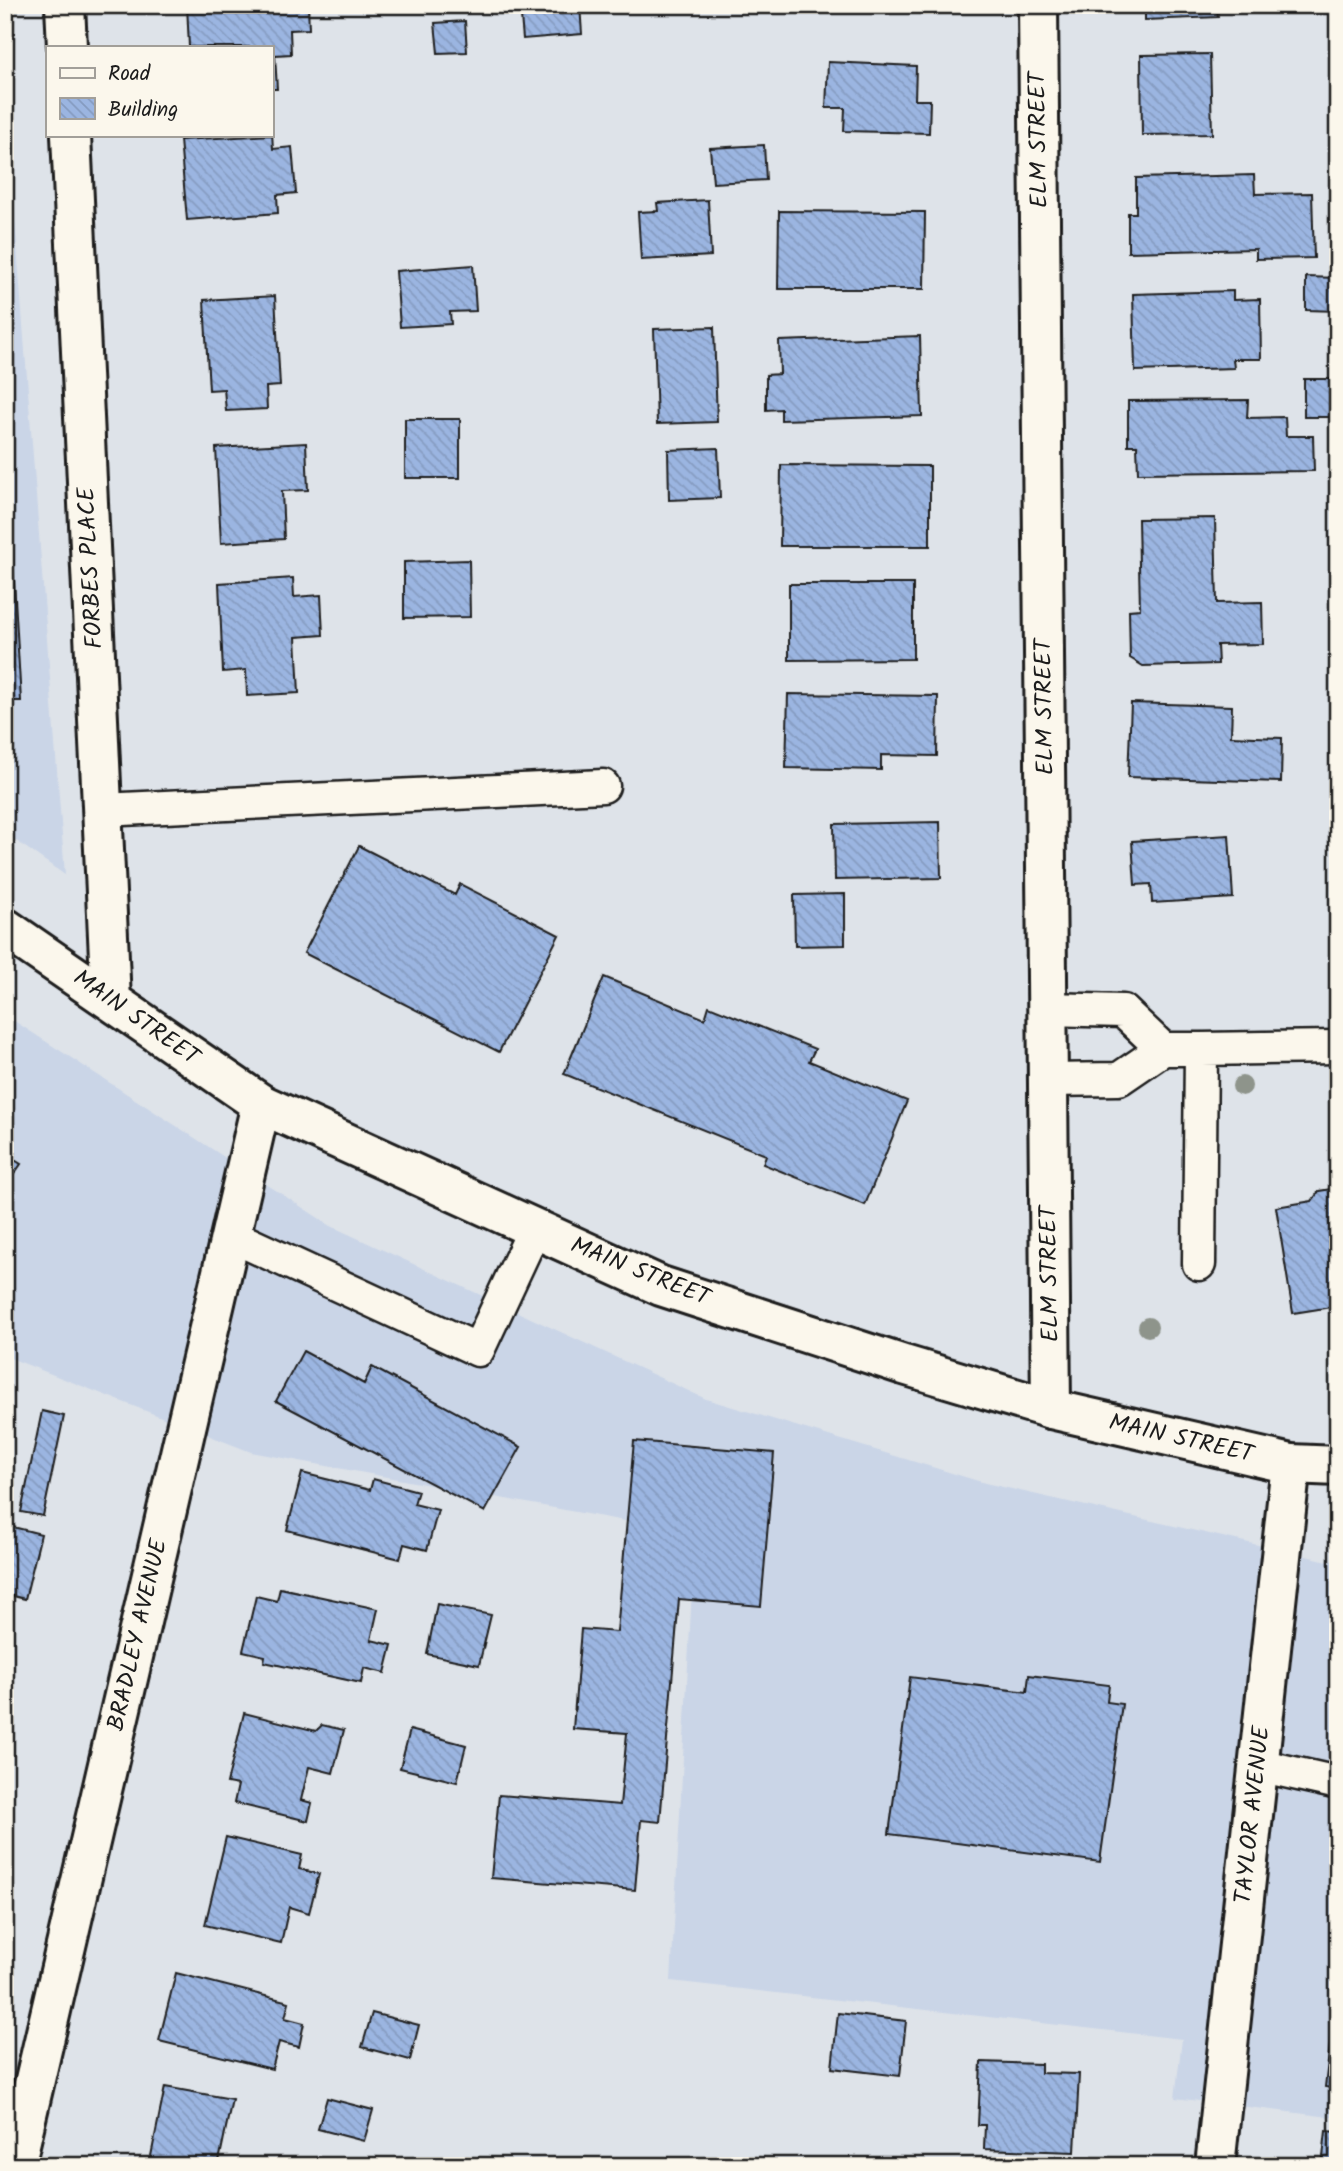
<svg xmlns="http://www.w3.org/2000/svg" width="1343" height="2171" font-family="Kalam,sans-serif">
	<defs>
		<pattern id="building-back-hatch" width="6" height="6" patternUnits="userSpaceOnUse" patternTransform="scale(1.75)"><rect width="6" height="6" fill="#9bb5e1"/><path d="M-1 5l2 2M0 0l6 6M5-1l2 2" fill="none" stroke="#859bc0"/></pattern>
	</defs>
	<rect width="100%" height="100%" fill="#dee3e9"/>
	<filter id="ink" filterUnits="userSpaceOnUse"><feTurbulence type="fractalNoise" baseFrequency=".0143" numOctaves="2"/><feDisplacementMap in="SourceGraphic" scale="14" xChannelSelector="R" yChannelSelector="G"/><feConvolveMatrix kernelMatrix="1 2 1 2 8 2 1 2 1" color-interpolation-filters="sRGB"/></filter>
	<g filter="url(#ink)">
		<path fill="#cad5e7" d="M 5,194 L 13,194 L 65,875 L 5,833 Z
			M 5,1015 L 331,1226 L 706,1399 L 985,1483 L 1328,1561 L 1338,1561 L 1338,2118 L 1175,2098 L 1182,2039 L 671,1981 L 695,1534 L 251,1452 L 5,1356 Z"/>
		<path fill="url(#building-back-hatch)" stroke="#1c1c1c" stroke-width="2" d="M 187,5 L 308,5 L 309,29 L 290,30 L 291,54 L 275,55 L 277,89 L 271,89 L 271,47 L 189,47 Z
			M 520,5 L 580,5 L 582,34 L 523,39 Z
			M 834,5 L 918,5 L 918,6 L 835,9 Z
			M 1145,5 L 1236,5 L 1236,7 L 1217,8 L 1218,17 L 1145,20 Z
			M 465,21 L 467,52 L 438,53 L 435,23 Z
			M 1210,54 L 1212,134 L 1142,135 L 1141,55 Z
			M 828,62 L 916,66 L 915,100 L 930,100 L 929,133 L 844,131 L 845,108 L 826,108 Z
			M 272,132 L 273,149 L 292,147 L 296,193 L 277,195 L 278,213 L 187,220 L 180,140 L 271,135 Z
			M 764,145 L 766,180 L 713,183 L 710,148 Z
			M 1254,175 L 1255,194 L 1312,193 L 1314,258 L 1256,259 L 1256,249 L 1128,252 L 1128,213 L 1136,213 L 1136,178 Z
			M 708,200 L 711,256 L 641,260 L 638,212 L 658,211 L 657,203 Z
			M 779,211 L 925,212 L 924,289 L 778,289 Z
			M 473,265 L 476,311 L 450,312 L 451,324 L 400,327 L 396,271 Z
			M 1306,277 L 1338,278 L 1338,311 L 1306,310 Z
			M 1233,291 L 1233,300 L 1260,299 L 1261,359 L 1233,359 L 1234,368 L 1135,371 L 1133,294 Z
			M 275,296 L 280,386 L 266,387 L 267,409 L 226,411 L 224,389 L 209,390 L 204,300 Z
			M 714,327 L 717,422 L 657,424 L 654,329 Z
			M 920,336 L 922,416 L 781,420 L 781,409 L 766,410 L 766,375 L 780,374 L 779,341 Z
			M 1304,379 L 1338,379 L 1338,417 L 1304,417 Z
			M 1248,400 L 1247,418 L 1285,417 L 1286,436 L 1313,436 L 1314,471 L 1138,473 L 1137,445 L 1128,445 L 1128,401 Z
			M 405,419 L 460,419 L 460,478 L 405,478 Z
			M 5,428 L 21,701 L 5,701 Z
			M 306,443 L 308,490 L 282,491 L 284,539 L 221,543 L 216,448 Z
			M 718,448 L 720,498 L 669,500 L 668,450 Z
			M 781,465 L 930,466 L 930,546 L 780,546 Z
			M 1215,518 L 1217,603 L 1262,602 L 1263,644 L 1217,645 L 1218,664 L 1143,666 L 1130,658 L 1129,610 L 1140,609 L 1138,519 Z
			M 469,560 L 470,617 L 404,618 L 404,562 Z
			M 293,578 L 294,597 L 321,595 L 323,635 L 296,637 L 299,693 L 247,696 L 246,670 L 223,672 L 219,583 Z
			M 789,584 L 913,584 L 913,659 L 789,660 Z
			M 1334,676 L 1338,676 L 1338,724 L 1335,724 Z
			M 788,694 L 938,696 L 937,756 L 881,755 L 881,770 L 786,768 Z
			M 1131,703 L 1232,706 L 1231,736 L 1282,738 L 1281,782 L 1128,777 Z
			M 940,822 L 941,878 L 835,880 L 834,824 Z
			M 1229,835 L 1233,898 L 1152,903 L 1151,884 L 1135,885 L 1132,841 Z
			M 359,846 L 455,895 L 460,884 L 559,935 L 499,1052 L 304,953 Z
			M 845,894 L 845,945 L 795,946 L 794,895 Z
			M 604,977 L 705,1019 L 709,1006 L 815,1049 L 809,1061 L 907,1101 L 865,1205 L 763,1164 L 766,1155 L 564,1074 Z
			M 5,1154 L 21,1164 L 5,1187 Z
			M 1338,1188 L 1338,1306 L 1293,1313 L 1276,1207 L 1312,1201 L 1319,1191 Z
			M 303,1351 L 364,1384 L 372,1367 L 521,1447 L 485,1512 L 276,1401 Z
			M 42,1411 L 64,1416 L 43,1516 L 21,1512 Z
			M 634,1441 L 774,1453 L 761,1606 L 679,1599 L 660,1822 L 641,1820 L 635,1890 L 491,1878 L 499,1795 L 620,1805 L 627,1733 L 573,1729 L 581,1629 L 617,1632 Z
			M 302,1473 L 370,1490 L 373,1479 L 418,1491 L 414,1504 L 438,1510 L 427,1550 L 404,1544 L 400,1559 L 287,1530 Z
			M 5,1525 L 41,1534 L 25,1599 L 5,1594 Z
			M 280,1588 L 378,1609 L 371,1640 L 392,1645 L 385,1673 L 364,1668 L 361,1683 L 264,1662 L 265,1656 L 243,1651 L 256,1596 L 277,1601 Z
			M 437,1604 L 491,1615 L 479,1665 L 427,1654 Z
			M 1029,1675 L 1109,1685 L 1107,1702 L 1122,1704 L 1100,1862 L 889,1834 L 910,1677 L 1027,1692 Z
			M 244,1713 L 316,1731 L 322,1725 L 344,1730 L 333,1773 L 309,1767 L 301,1800 L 312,1803 L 308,1821 L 234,1803 L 238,1785 L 227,1783 Z
			M 410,1730 L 466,1745 L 457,1782 L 400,1768 Z
			M 226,1837 L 302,1855 L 299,1869 L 319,1874 L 309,1913 L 289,1907 L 281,1943 L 205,1925 Z
			M 176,1973 L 289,2002 L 285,2018 L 304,2023 L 299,2047 L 279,2042 L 272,2069 L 159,2041 Z
			M 1338,1976 L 1338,2089 L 1325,2087 Z
			M 372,2013 L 419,2025 L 410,2060 L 362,2047 Z
			M 838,2013 L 906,2021 L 900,2076 L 832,2068 Z
			M 981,2062 L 1041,2064 L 1041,2073 L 1079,2074 L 1075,2152 L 984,2149 L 985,2125 L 978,2125 Z
			M 165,2087 L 232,2099 L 218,2166 L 149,2166 Z
			M 327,2098 L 373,2110 L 364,2141 L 318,2129 Z
			M 1326,2131 L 1338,2132 L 1338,2166 L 1322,2166 Z"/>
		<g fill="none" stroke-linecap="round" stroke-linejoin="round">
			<g stroke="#1c1c1c" stroke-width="37">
				<path id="lane" d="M 102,810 L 603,786
					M 1047,1009 L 1123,1011 L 1163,1049
					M 1201,1049 L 1338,1047
					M 1048,1080 L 1119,1079 L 1163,1049 L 1201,1049 L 1199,1264
					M 230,1235 L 478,1350 L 535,1228
					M 1258,1765 L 1338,1783"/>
			</g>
			<g stroke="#1c1c1c" stroke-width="44">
				<path id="street" d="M 1038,5 L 1051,1409
					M 15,2166 L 261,1104
					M 1215,2166 L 1291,1464"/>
			</g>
			<g stroke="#1c1c1c" stroke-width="44">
				<path id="secondary" d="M 65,5 L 67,47
					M 71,135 L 111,1001
					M 5,928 L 261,1104 L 661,1286 L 904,1365 L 1051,1409 L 1291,1464 L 1338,1466"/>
			</g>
			<use href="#lane" stroke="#fbf7ec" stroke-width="32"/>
			<use href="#street" stroke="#fbf7ec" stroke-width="38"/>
			<use href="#secondary" stroke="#fbf7ec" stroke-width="38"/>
		</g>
		<g fill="#8e948b">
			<circle cx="1242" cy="1086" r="10"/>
			<circle cx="1148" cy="1327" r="10"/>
		</g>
	</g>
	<g text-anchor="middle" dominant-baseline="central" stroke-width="6" stroke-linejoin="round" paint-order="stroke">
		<g font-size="24" fill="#1c1c1c" stroke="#fbf7ec">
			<text transform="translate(1039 140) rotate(-91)">ELM STREET</text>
			<text transform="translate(91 568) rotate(-93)">FORBES PLACE</text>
			<text transform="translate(1045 707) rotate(-91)">ELM STREET</text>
			<text transform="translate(136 1018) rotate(35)">MAIN STREET</text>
			<text transform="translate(640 1272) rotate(22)">MAIN STREET</text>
			<text transform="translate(1050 1274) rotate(-91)">ELM STREET</text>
			<text transform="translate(1181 1439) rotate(13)">MAIN STREET</text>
			<text transform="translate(138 1635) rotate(-77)">BRADLEY AVENUE</text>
			<text transform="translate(1253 1815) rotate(-84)">TAYLOR AVENUE</text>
		</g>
	</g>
	<rect width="1343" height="2171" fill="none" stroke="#fbf7ec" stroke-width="28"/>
	<rect x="14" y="14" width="1315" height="2143" fill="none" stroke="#1c1c1c" stroke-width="2.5" filter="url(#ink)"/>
	<rect x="46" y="46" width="228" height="91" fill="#fbf7ec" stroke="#a29f99" stroke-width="2"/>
	<rect x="60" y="68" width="35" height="10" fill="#fbf7ec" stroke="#a29f99" stroke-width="2"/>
	<text x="108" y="80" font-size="21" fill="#1c1c1c">Road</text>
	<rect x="60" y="98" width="35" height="21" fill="url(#building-back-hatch)" stroke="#a29f99" stroke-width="2"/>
	<text x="108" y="116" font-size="21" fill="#1c1c1c">Building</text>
</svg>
